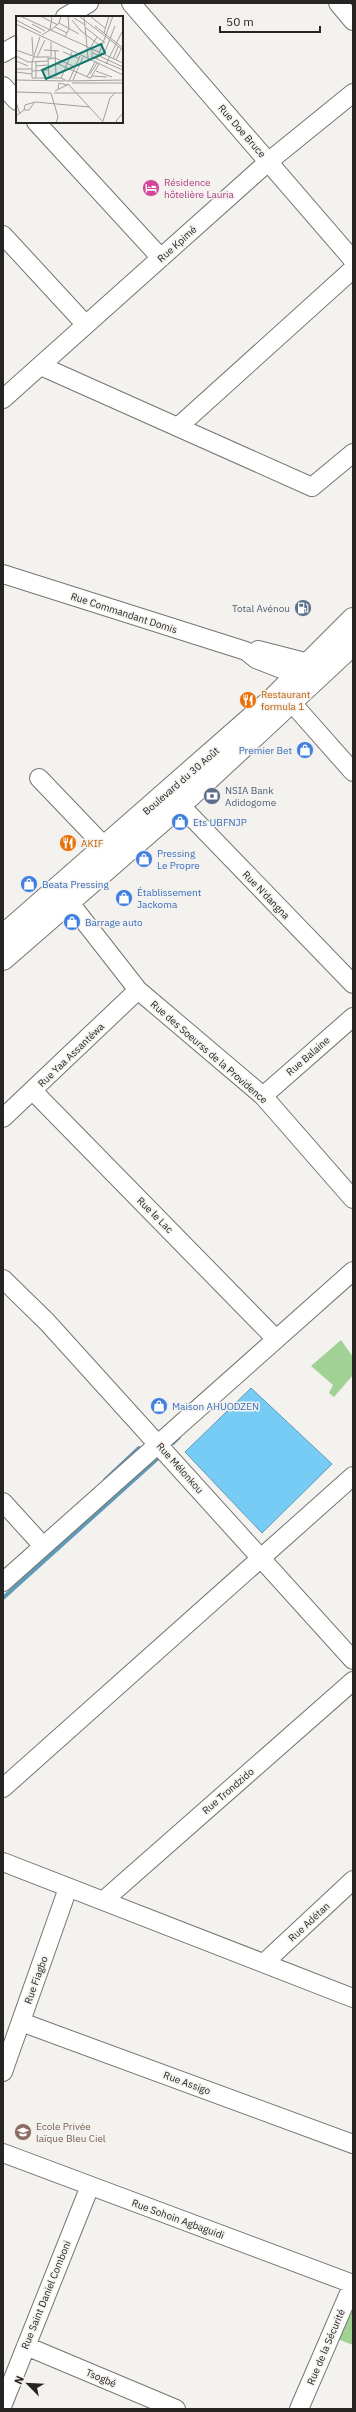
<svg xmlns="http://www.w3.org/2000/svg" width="356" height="2412" font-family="'IBM Plex Sans',sans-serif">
	<rect width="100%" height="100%" fill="#f4f2ee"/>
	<path fill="#a1d194" d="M 341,1340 L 353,1357 L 353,1375 L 334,1397 L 329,1393 L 333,1385 L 311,1366 Z
		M 353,2296 L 353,2345 L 335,2338 Z"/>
	<path fill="#77ccf6" stroke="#5f9ab7" d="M 251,1388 L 332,1464 L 262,1533 L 185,1452 Z"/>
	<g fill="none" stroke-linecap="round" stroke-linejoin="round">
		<path stroke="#5f9ab7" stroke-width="4" d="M 173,1443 L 179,1437
			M 105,1480 L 139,1448
			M 3,1598 L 157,1459"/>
		<g stroke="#777571" stroke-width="20">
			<path id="minor" d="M 131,3 L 353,260
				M 338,3 L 353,21
				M 65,17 L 89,3
				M 3,53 L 17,45
				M 3,86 L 17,101
				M 36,122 L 161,258
				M 3,235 L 86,325
				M 41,366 L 312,487 L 353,453
				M 3,399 L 268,162 L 353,93
				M 178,427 L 353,269
				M 3,574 L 246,651 L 256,659 L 297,675
				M 258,650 L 309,663
				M 292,703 L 353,772
				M 39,778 L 105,847
				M 180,805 L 353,984
				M 70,903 L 138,990 L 263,1096 L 353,1199
				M 33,1091 L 276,1339
				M 263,1096 L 353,1017
				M 3,1118 L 138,990
				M 3,1279 L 47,1322 L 353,1660
				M 3,1502 L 43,1546
				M 3,1582 L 353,1271
				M 3,1788 L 353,1476
				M 3,1862 L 353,1998
				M 103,1901 L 353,1681
				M 264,1963 L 353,1880
				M 21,2022 L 353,2144
				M 3,2072 L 68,1888
				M 3,2153 L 353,2284
				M 26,2346 L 176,2409
				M 3,2404 L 90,2186
				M 299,2409 L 353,2284"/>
		</g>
		<g stroke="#777571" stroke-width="24">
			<path id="highway" d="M 3,936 L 272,700 L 353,619
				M 3,959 L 180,805 L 353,644"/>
		</g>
		<use href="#minor" stroke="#fff" stroke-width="18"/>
		<use href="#highway" stroke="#fff" stroke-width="22"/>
	</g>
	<defs>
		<g id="hotel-disc" transform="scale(0.9)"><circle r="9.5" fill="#d1479c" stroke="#f4f2ee"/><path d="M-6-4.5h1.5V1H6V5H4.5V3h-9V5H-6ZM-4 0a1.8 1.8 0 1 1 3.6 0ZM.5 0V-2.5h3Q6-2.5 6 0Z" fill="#fff"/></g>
		<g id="fuel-disc" transform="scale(0.9)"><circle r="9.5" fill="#5c6f8a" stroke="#f4f2ee"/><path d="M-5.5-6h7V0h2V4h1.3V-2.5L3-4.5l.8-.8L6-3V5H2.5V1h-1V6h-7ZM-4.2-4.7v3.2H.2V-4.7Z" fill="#fff"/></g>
		<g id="restaurant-disc" transform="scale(0.9)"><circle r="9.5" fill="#e8710a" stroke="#f4f2ee"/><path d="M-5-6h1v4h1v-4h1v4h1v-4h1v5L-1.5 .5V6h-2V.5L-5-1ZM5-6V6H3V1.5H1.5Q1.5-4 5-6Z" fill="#fff"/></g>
		<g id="shop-disc" transform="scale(0.9)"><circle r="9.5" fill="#3f7fe0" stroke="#f4f2ee"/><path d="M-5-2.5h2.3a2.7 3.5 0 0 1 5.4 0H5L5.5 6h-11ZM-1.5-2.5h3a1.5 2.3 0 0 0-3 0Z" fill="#fff"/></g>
		<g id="bank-disc" transform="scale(0.9)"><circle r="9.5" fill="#5c6f8a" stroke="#f4f2ee"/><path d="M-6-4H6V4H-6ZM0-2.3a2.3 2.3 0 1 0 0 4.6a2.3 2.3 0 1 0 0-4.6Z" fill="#fff"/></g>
		<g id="school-disc" transform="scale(0.9)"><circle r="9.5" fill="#8d6e63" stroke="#f4f2ee"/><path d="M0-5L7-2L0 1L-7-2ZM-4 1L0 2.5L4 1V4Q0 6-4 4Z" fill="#fff"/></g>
	</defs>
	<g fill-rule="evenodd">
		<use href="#hotel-disc" x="151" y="188"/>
		<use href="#fuel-disc" x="303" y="608"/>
		<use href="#restaurant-disc" x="248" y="700"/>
		<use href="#shop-disc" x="305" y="750"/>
		<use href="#bank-disc" x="212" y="796"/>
		<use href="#shop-disc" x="180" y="822"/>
		<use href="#restaurant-disc" x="68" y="843"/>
		<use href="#shop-disc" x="144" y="859"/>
		<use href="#shop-disc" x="29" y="884"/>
		<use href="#shop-disc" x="124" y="898"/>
		<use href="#shop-disc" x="72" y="922"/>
		<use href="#shop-disc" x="159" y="1406"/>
		<use href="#school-disc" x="23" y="2132"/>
	</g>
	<g text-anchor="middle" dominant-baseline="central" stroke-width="3" stroke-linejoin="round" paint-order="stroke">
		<g font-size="10" fill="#262524" stroke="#f4f2ee">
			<text transform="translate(242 131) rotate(49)">Rue Doe Bruce</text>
			<text transform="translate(177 244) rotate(-42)">Rue Kpimé</text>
			<text transform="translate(124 613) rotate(18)">Rue Commandant Domis</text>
			<text transform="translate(181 781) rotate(-41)">Boulevard du 30 Août</text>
			<text transform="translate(266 895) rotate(46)">Rue N'dangna</text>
			<text transform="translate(209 1052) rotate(41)">Rue des Soeurss de la Providence</text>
			<text transform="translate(71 1055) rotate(-44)">Rue Yaa Assantéwa</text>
			<text transform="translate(308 1056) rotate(-41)">Rue Balaine</text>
			<text transform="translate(155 1215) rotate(45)">Rue le Lac</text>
			<text transform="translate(180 1468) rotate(48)">Rue Mélonkou</text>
			<text transform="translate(228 1791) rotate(-41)">Rue Trondzido</text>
			<text transform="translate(309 1922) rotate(-43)">Rue Adétan</text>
			<text transform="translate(36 1980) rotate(-70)">Rue Fiagbo</text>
			<text transform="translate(187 2083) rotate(20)">Rue Assigo</text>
			<text transform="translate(178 2219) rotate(20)">Rue Sohoin Agbaguidi</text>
			<text transform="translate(46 2295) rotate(-68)">Rue Saint Daniel Comboni</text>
			<text transform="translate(326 2347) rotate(-67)">Rue de la Sécurité</text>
			<text transform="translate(101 2378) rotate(23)">Tsogbé</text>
		</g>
		<g font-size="10" fill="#b23c85" stroke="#f4f2ee" text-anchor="start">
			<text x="164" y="182">Résidence<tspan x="164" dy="12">hôtelière Lauria</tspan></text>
		</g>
		<g font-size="10" fill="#4e5e75" stroke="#f4f2ee" text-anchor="end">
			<text x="290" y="608">Total Avénou</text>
			<text x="225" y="790" text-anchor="start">NSIA Bank<tspan x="225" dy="12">Adidogome</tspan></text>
		</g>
		<g font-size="10" fill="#c56008" stroke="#f4f2ee" text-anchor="start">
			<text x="261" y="694">Restaurant<tspan x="261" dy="12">formula 1</tspan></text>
			<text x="81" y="843">AKIF</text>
		</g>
		<g font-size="10" fill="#366cbe" stroke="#f4f2ee" text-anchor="start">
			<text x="292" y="750" text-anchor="end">Premier Bet</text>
			<text x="193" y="822">Ets UBFNJP</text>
			<text x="157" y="853">Pressing<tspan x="157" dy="12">Le Propre</tspan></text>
			<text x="42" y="884">Beata Pressing</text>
			<text x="137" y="892">Établissement<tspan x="137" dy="12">Jackoma</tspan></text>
			<text x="85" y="922">Barrage auto</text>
			<text x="172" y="1406">Maison AHUODZEN</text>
		</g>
		<g font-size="10" fill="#785e54" stroke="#f4f2ee" text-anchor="start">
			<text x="36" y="2126">Ecole Privée<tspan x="36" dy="12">laïque Bleu Ciel</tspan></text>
		</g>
	</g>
	<g transform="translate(16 16)">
		<rect width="107" height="107" fill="#f4f2ee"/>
		<path fill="none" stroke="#a2a09d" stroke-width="1" d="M 4,0 L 107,47M 24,0 L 42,9M 63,0 L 107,34M 68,0 L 72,42M 74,0 L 89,12M 58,2 L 69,9M 0,4 L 25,17M 56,4 L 65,15 L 86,31M 43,7 L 63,18M 0,8 L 107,59M 16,8 L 29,15M 79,10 L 107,32M 39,11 L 51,17M 70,12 L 89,27M 35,14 L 43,7 L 45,0M 88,17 L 93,0M 26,19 L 34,14 L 36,0M 16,21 L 17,39M 24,21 L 16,46 L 16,62 L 45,62 L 51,65 L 107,64M 49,21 L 53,13 L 52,0M 74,32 L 81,21M 0,33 L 1,21M 76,33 L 76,41 L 107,54M 0,34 L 17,40M 28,34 L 43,35M 39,34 L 40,61M 47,36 L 62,42M 77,37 L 107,51M 88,38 L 99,10M 0,40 L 12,46 L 32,45M 17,41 L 34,41M 21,41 L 29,24M 32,41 L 33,62M 35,42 L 35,26M 32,43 L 39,42 L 59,51M 81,43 L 97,0M 97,43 L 102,31M 100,44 L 105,33M 0,45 L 12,50M 20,46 L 20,62M 40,47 L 74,62M 90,48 L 107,14M 20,50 L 32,49M 0,53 L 16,53M 16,55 L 33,54M 80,55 L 96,61M 0,56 L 16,58M 74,58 L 81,47M 76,60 L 91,61M 71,61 L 79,46M 45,62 L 56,36M 74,63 L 83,48M 0,64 L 49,65M 57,64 L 67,41M 53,65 L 64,40M 56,67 L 107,67M 52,68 L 88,107M 42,73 L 43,67 L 51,69M 39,75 L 53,68M 0,76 L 35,77 L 42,101 L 40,107M 38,77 L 107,77M 0,86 L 4,98M 8,94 L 13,94 L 18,87M 0,100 L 8,94 L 9,89 L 19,86 L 74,91M 87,105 L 94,82 L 99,77M 102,107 L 100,105 L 107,97"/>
		<path fill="#0f766e" fill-opacity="0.15" stroke="#0f766e" stroke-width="2" d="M 85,28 L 89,37 L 30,63 L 26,54 Z"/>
		<rect width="107" height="107" fill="none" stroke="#262524" stroke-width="2"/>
	</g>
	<rect width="356" height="2412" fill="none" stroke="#262524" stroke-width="8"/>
	<g transform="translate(28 2384) rotate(294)" stroke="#f4f2ee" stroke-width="3" paint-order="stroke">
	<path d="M0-3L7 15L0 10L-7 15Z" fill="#262524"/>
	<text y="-6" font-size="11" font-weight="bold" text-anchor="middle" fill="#262524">N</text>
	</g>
	<path d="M220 26v6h100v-6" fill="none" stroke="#262524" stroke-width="2"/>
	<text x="226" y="26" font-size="12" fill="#262524" stroke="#f4f2ee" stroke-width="3" paint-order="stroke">50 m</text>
</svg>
